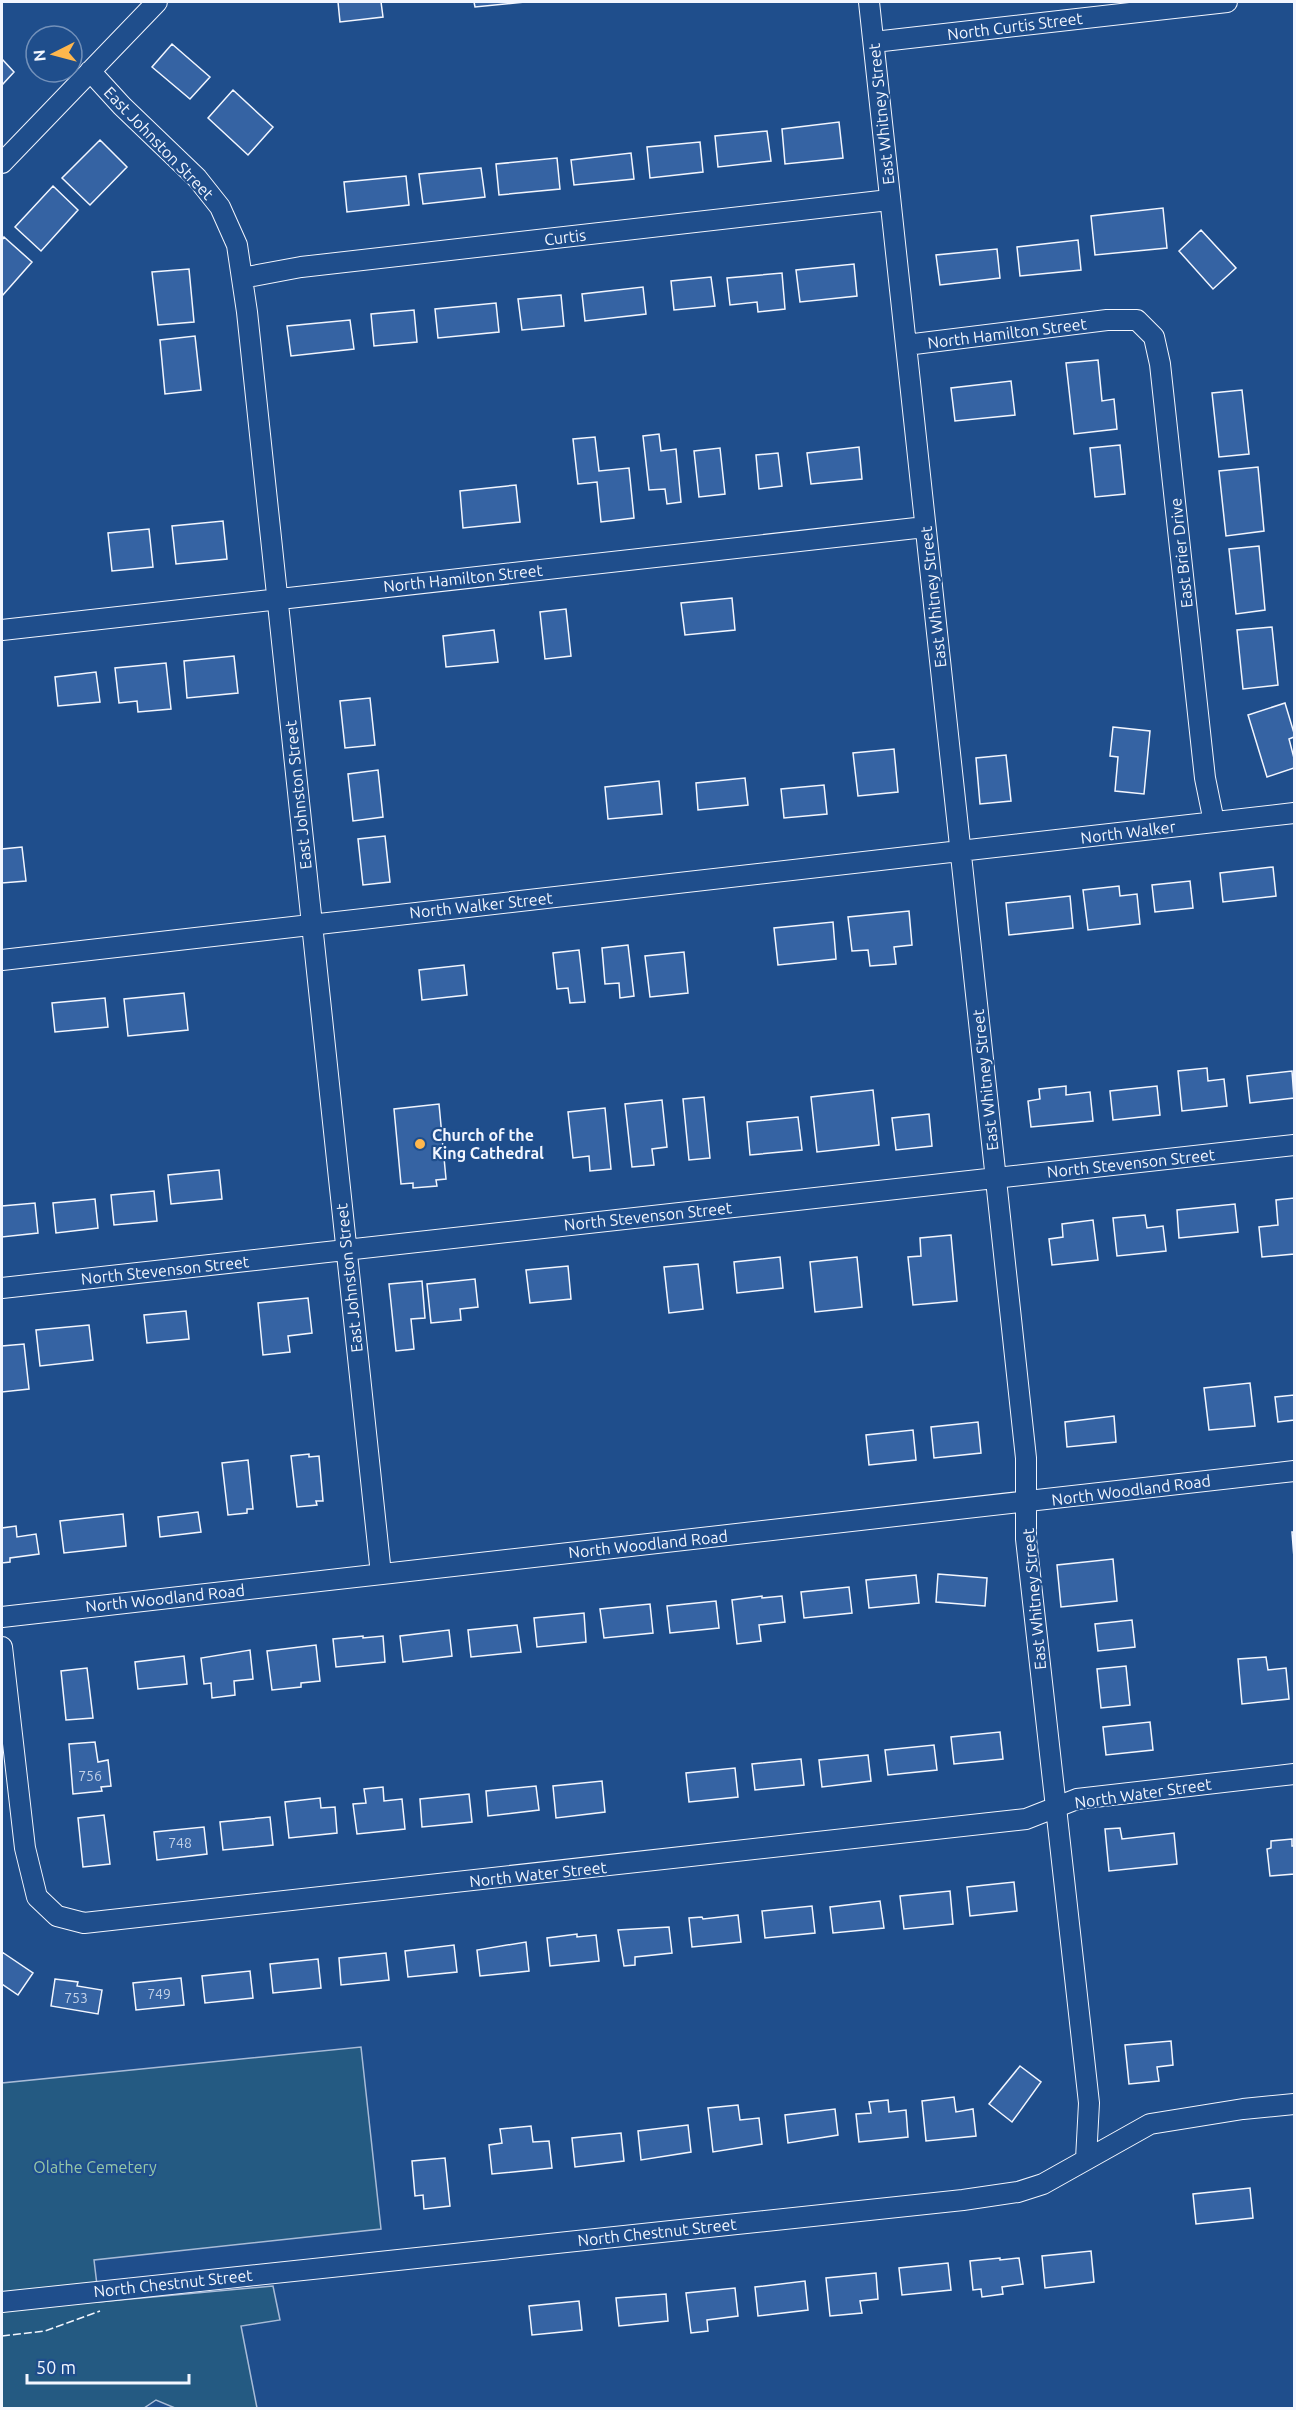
<svg xmlns="http://www.w3.org/2000/svg" width="1296" height="2410" font-family="Ubuntu,sans-serif">
	<rect width="100%" height="100%" fill="#1f4e8c"/>
	<path fill="#245a82" stroke="#a8bbd7" stroke-width="1.5" d="M 361,2047 L 381,2229 L 94,2260 L 99,2302 L 273,2286 L 280,2320 L 241,2326 L 257,2408 L 175,2408 L 156,2400 L 144,2408 L 2,2408 L 2,2083 Z"/>
	<path fill="#3563a3" stroke="#f2f6ff" stroke-width="1.5" d="M 338,2 L 381,2 L 383,17 L 340,22 Z
		M 474,2 L 525,2 L 475,7 Z
		M 172,44 L 210,77 L 190,99 L 152,67 Z
		M 2,59 L 14,72 L 2,85 Z
		M 233,90 L 273,127 L 248,155 L 208,118 Z
		M 839,122 L 843,158 L 785,164 L 782,129 Z
		M 767,131 L 771,161 L 718,167 L 715,136 Z
		M 100,140 L 127,167 L 90,205 L 62,178 Z
		M 700,142 L 703,172 L 650,178 L 647,147 Z
		M 631,153 L 634,179 L 574,185 L 571,160 Z
		M 557,158 L 560,189 L 499,195 L 496,164 Z
		M 481,168 L 485,197 L 423,204 L 419,174 Z
		M 406,176 L 409,205 L 347,212 L 344,182 Z
		M 53,186 L 78,210 L 41,251 L 15,227 Z
		M 1163,208 L 1167,248 L 1095,255 L 1091,216 Z
		M 1201,230 L 1236,268 L 1213,289 L 1179,251 Z
		M 4,237 L 32,262 L 2,296 L 2,240 Z
		M 1078,240 L 1081,270 L 1020,276 L 1017,247 Z
		M 997,249 L 1000,278 L 940,285 L 936,255 Z
		M 854,264 L 857,296 L 800,302 L 796,270 Z
		M 189,269 L 194,322 L 158,325 L 152,272 Z
		M 782,273 L 785,309 L 758,312 L 757,302 L 730,305 L 727,278 Z
		M 711,277 L 715,306 L 674,310 L 671,281 Z
		M 643,287 L 646,314 L 585,321 L 582,294 Z
		M 561,295 L 564,326 L 522,330 L 518,299 Z
		M 496,303 L 499,332 L 438,338 L 435,309 Z
		M 414,310 L 417,342 L 374,346 L 371,314 Z
		M 350,320 L 354,349 L 291,356 L 287,326 Z
		M 195,336 L 201,390 L 165,394 L 160,340 Z
		M 1098,360 L 1102,401 L 1114,399 L 1117,429 L 1074,434 L 1066,363 Z
		M 1011,381 L 1015,415 L 955,421 L 951,388 Z
		M 1242,390 L 1249,454 L 1219,457 L 1212,393 Z
		M 659,434 L 661,451 L 676,449 L 681,502 L 667,504 L 665,489 L 649,490 L 643,436 Z
		M 595,437 L 599,471 L 629,468 L 634,518 L 601,522 L 597,482 L 578,484 L 573,439 Z
		M 1120,445 L 1125,494 L 1095,497 L 1090,448 Z
		M 859,447 L 862,479 L 811,484 L 807,453 Z
		M 720,448 L 725,494 L 699,497 L 694,451 Z
		M 778,453 L 782,486 L 759,489 L 756,455 Z
		M 1258,467 L 1264,531 L 1226,536 L 1219,471 Z
		M 516,485 L 520,522 L 463,528 L 460,491 Z
		M 223,521 L 227,559 L 176,564 L 172,526 Z
		M 149,529 L 153,567 L 112,571 L 108,533 Z
		M 1259,546 L 1265,610 L 1236,614 L 1229,549 Z
		M 732,598 L 735,630 L 685,635 L 681,603 Z
		M 566,609 L 571,656 L 545,659 L 540,612 Z
		M 1272,627 L 1278,685 L 1243,689 L 1237,630 Z
		M 494,630 L 498,662 L 446,667 L 443,636 Z
		M 234,656 L 238,693 L 187,698 L 184,661 Z
		M 166,663 L 171,709 L 138,712 L 137,701 L 119,703 L 115,668 Z
		M 96,672 L 100,702 L 58,706 L 55,677 Z
		M 370,698 L 375,745 L 345,748 L 340,701 Z
		M 1285,703 L 1294,733 L 1294,737 L 1289,739 L 1294,758 L 1294,768 L 1267,777 L 1248,715 Z
		M 1113,727 L 1150,731 L 1144,794 L 1115,791 L 1118,757 L 1110,756 Z
		M 894,749 L 898,792 L 858,796 L 853,753 Z
		M 1006,755 L 1011,801 L 980,804 L 976,758 Z
		M 378,770 L 383,817 L 353,821 L 348,774 Z
		M 745,778 L 748,805 L 698,810 L 696,783 Z
		M 659,781 L 662,814 L 608,819 L 605,787 Z
		M 824,785 L 827,814 L 784,818 L 781,789 Z
		M 385,836 L 390,882 L 363,885 L 358,839 Z
		M 22,847 L 26,881 L 2,883 L 2,849 Z
		M 1273,867 L 1276,896 L 1223,902 L 1220,873 Z
		M 1190,881 L 1193,908 L 1155,912 L 1152,885 Z
		M 1119,886 L 1120,896 L 1137,894 L 1140,924 L 1088,930 L 1083,890 Z
		M 1070,896 L 1073,928 L 1009,935 L 1006,903 Z
		M 909,911 L 912,945 L 894,947 L 896,964 L 870,966 L 868,950 L 852,951 L 848,917 Z
		M 833,922 L 836,959 L 778,965 L 774,928 Z
		M 628,945 L 634,996 L 620,998 L 619,983 L 605,984 L 602,948 Z
		M 579,950 L 585,1002 L 570,1003 L 568,988 L 557,989 L 553,953 Z
		M 684,952 L 688,993 L 650,997 L 645,956 Z
		M 464,965 L 467,995 L 422,1000 L 419,970 Z
		M 184,993 L 188,1030 L 128,1036 L 124,999 Z
		M 105,998 L 108,1027 L 55,1032 L 52,1003 Z
		M 1207,1068 L 1208,1081 L 1224,1079 L 1227,1106 L 1182,1111 L 1178,1071 Z
		M 1292,1071 L 1294,1098 L 1250,1103 L 1247,1076 Z
		M 1066,1086 L 1066,1095 L 1090,1092 L 1093,1121 L 1031,1127 L 1028,1101 L 1040,1099 L 1039,1089 Z
		M 1157,1086 L 1160,1115 L 1113,1120 L 1110,1091 Z
		M 873,1090 L 879,1145 L 817,1152 L 811,1097 Z
		M 704,1097 L 710,1158 L 689,1160 L 683,1099 Z
		M 662,1100 L 667,1147 L 652,1149 L 654,1165 L 632,1167 L 625,1104 Z
		M 439,1104 L 446,1179 L 436,1180 L 437,1186 L 413,1188 L 413,1183 L 401,1184 L 394,1109 Z
		M 605,1108 L 611,1169 L 590,1171 L 589,1156 L 573,1158 L 568,1112 Z
		M 929,1114 L 932,1146 L 896,1150 L 892,1118 Z
		M 798,1117 L 802,1150 L 750,1155 L 747,1122 Z
		M 219,1170 L 222,1199 L 171,1204 L 168,1175 Z
		M 154,1191 L 157,1221 L 114,1225 L 111,1195 Z
		M 1294,1198 L 1294,1254 L 1262,1257 L 1259,1227 L 1278,1225 L 1276,1200 Z
		M 95,1199 L 98,1228 L 56,1233 L 53,1203 Z
		M 35,1203 L 38,1233 L 2,1237 L 2,1206 Z
		M 1235,1204 L 1238,1232 L 1179,1238 L 1177,1210 Z
		M 1145,1215 L 1147,1228 L 1163,1226 L 1166,1251 L 1117,1256 L 1113,1218 Z
		M 1093,1220 L 1098,1260 L 1052,1265 L 1049,1239 L 1063,1237 L 1062,1224 Z
		M 951,1235 L 957,1301 L 913,1305 L 908,1257 L 921,1256 L 920,1238 Z
		M 780,1257 L 783,1288 L 737,1293 L 734,1262 Z
		M 857,1257 L 862,1307 L 815,1312 L 810,1262 Z
		M 698,1264 L 703,1309 L 669,1313 L 664,1267 Z
		M 568,1266 L 571,1299 L 530,1303 L 526,1270 Z
		M 475,1279 L 478,1307 L 460,1309 L 461,1320 L 431,1323 L 427,1284 Z
		M 422,1281 L 425,1318 L 411,1319 L 414,1349 L 396,1351 L 389,1284 Z
		M 308,1298 L 312,1333 L 288,1336 L 290,1352 L 263,1355 L 258,1303 Z
		M 186,1311 L 189,1339 L 147,1343 L 144,1315 Z
		M 89,1325 L 93,1360 L 40,1366 L 36,1330 Z
		M 24,1344 L 29,1389 L 2,1392 L 2,1346 Z
		M 1250,1383 L 1255,1426 L 1209,1430 L 1204,1388 Z
		M 1294,1395 L 1294,1420 L 1278,1422 L 1275,1397 Z
		M 1114,1416 L 1116,1442 L 1067,1447 L 1065,1422 Z
		M 978,1422 L 981,1453 L 934,1458 L 931,1427 Z
		M 913,1430 L 916,1460 L 869,1465 L 866,1435 Z
		M 309,1454 L 309,1457 L 319,1456 L 323,1501 L 316,1501 L 317,1505 L 297,1507 L 291,1456 Z
		M 248,1460 L 253,1509 L 247,1509 L 247,1513 L 228,1515 L 222,1463 Z
		M 198,1512 L 201,1532 L 160,1537 L 158,1517 Z
		M 123,1514 L 126,1546 L 64,1553 L 60,1521 Z
		M 16,1526 L 17,1537 L 36,1534 L 39,1554 L 10,1558 L 10,1562 L 2,1563 L 2,1528 Z
		M 1292,1532 L 1294,1532 L 1294,1558 Z
		M 1113,1559 L 1117,1601 L 1061,1607 L 1057,1565 Z
		M 938,1574 L 987,1578 L 985,1606 L 936,1602 Z
		M 916,1575 L 919,1603 L 869,1608 L 866,1580 Z
		M 849,1587 L 852,1613 L 804,1618 L 801,1592 Z
		M 762,1596 L 762,1598 L 782,1596 L 785,1622 L 759,1625 L 761,1641 L 737,1644 L 732,1600 Z
		M 716,1601 L 719,1628 L 670,1633 L 667,1606 Z
		M 650,1604 L 653,1633 L 604,1638 L 600,1609 Z
		M 584,1613 L 586,1642 L 537,1647 L 534,1618 Z
		M 1132,1620 L 1135,1647 L 1098,1651 L 1095,1624 Z
		M 517,1625 L 521,1652 L 471,1657 L 468,1630 Z
		M 449,1630 L 452,1656 L 403,1662 L 400,1636 Z
		M 363,1636 L 363,1638 L 383,1636 L 385,1662 L 336,1667 L 333,1639 Z
		M 316,1645 L 320,1681 L 301,1683 L 301,1687 L 272,1690 L 267,1651 Z
		M 250,1650 L 253,1679 L 234,1681 L 235,1695 L 212,1698 L 211,1683 L 204,1684 L 201,1658 Z
		M 184,1656 L 187,1684 L 138,1689 L 135,1662 Z
		M 1266,1657 L 1268,1670 L 1286,1668 L 1289,1699 L 1242,1704 L 1238,1659 Z
		M 1126,1666 L 1130,1705 L 1101,1708 L 1097,1669 Z
		M 87,1668 L 93,1718 L 66,1720 L 61,1671 Z
		M 1150,1722 L 1153,1750 L 1106,1755 L 1103,1727 Z
		M 1000,1732 L 1003,1759 L 954,1764 L 951,1737 Z
		M 95,1742 L 98,1762 L 108,1760 L 111,1786 L 101,1787 L 102,1791 L 73,1794 L 69,1744 Z
		M 934,1745 L 937,1770 L 888,1775 L 885,1750 Z
		M 868,1755 L 871,1781 L 822,1787 L 819,1760 Z
		M 801,1759 L 804,1785 L 755,1790 L 752,1764 Z
		M 735,1768 L 738,1797 L 689,1802 L 686,1773 Z
		M 602,1781 L 605,1812 L 556,1818 L 553,1786 Z
		M 536,1786 L 539,1810 L 488,1816 L 486,1791 Z
		M 383,1787 L 384,1801 L 402,1799 L 405,1829 L 357,1834 L 353,1804 L 366,1803 L 364,1789 Z
		M 469,1794 L 472,1822 L 422,1827 L 420,1799 Z
		M 320,1798 L 321,1808 L 335,1807 L 337,1833 L 289,1838 L 285,1802 Z
		M 104,1815 L 110,1864 L 83,1867 L 78,1818 Z
		M 270,1817 L 273,1845 L 223,1850 L 220,1822 Z
		M 204,1827 L 207,1854 L 157,1860 L 154,1832 Z
		M 1120,1828 L 1122,1839 L 1174,1833 L 1177,1864 L 1109,1871 L 1105,1829 Z
		M 1292,1839 L 1292,1846 L 1294,1846 L 1294,1874 L 1270,1876 L 1267,1849 L 1271,1848 L 1271,1841 Z
		M 1014,1882 L 1017,1911 L 970,1916 L 967,1887 Z
		M 950,1891 L 953,1924 L 904,1929 L 900,1896 Z
		M 880,1901 L 884,1928 L 833,1933 L 830,1907 Z
		M 812,1906 L 815,1933 L 765,1938 L 762,1911 Z
		M 738,1915 L 741,1942 L 692,1947 L 689,1918 L 702,1917 L 703,1919 Z
		M 669,1927 L 672,1953 L 635,1957 L 635,1965 L 624,1966 L 618,1930 Z
		M 577,1934 L 577,1937 L 596,1935 L 599,1961 L 550,1966 L 547,1938 Z
		M 526,1942 L 529,1971 L 480,1976 L 477,1950 Z
		M 454,1945 L 457,1972 L 408,1977 L 405,1951 Z
		M 2,1952 L 33,1973 L 18,1995 L 2,1984 Z
		M 386,1953 L 389,1980 L 341,1985 L 339,1958 Z
		M 318,1959 L 321,1988 L 273,1993 L 270,1964 Z
		M 250,1971 L 253,1998 L 205,2003 L 202,1976 Z
		M 181,1978 L 184,2005 L 136,2010 L 133,1983 Z
		M 55,1979 L 78,1982 L 77,1986 L 102,1990 L 98,2014 L 51,2006 Z
		M 1171,2041 L 1173,2065 L 1157,2067 L 1159,2081 L 1129,2084 L 1125,2045 Z
		M 1020,2066 L 1041,2082 L 1012,2122 L 989,2104 Z
		M 954,2097 L 956,2112 L 973,2109 L 976,2136 L 926,2141 L 922,2101 Z
		M 888,2100 L 889,2112 L 906,2110 L 908,2137 L 859,2142 L 856,2114 L 871,2113 L 869,2102 Z
		M 738,2105 L 740,2120 L 759,2118 L 762,2144 L 713,2152 L 708,2108 Z
		M 835,2109 L 838,2135 L 788,2143 L 785,2115 Z
		M 688,2125 L 691,2152 L 641,2160 L 638,2131 Z
		M 531,2126 L 533,2142 L 549,2141 L 552,2168 L 492,2174 L 489,2145 L 502,2143 L 500,2129 Z
		M 621,2133 L 624,2161 L 575,2167 L 572,2138 Z
		M 445,2158 L 450,2206 L 424,2209 L 423,2195 L 415,2196 L 412,2161 Z
		M 1250,2188 L 1253,2218 L 1196,2224 L 1193,2194 Z
		M 1091,2251 L 1094,2282 L 1045,2288 L 1042,2256 Z
		M 1000,2258 L 1000,2260 L 1019,2258 L 1023,2284 L 1002,2287 L 1003,2294 L 982,2297 L 981,2289 L 973,2290 L 970,2261 Z
		M 948,2263 L 951,2290 L 902,2295 L 899,2268 Z
		M 876,2273 L 878,2299 L 860,2301 L 862,2313 L 830,2316 L 826,2278 Z
		M 805,2281 L 808,2310 L 758,2316 L 755,2287 Z
		M 735,2288 L 738,2316 L 707,2320 L 708,2331 L 691,2333 L 686,2293 Z
		M 666,2294 L 668,2321 L 619,2326 L 616,2298 Z
		M 579,2301 L 582,2330 L 532,2335 L 529,2306 Z"/>
	<g fill="none" stroke-linecap="round" stroke-linejoin="round">
		<g stroke="#f2f6ff" stroke-width="22">
			<path id="minor" d="M 869,2 L 1026,1458 L 1026,1539 L 1089,2103 L 1086,2159
				M 874,42 L 1227,2
				M 90,71 L 122,106 L 197,178 L 220,207 L 237,245 L 247,312 L 381,1574
				M 2,163 L 157,2
				M 242,278 L 301,267 L 889,200
				M 906,345 L 1107,320 L 1137,320 L 1154,337 L 1160,364 L 1205,778 L 1214,822
				M 2,630 L 925,527
				M 2,960 L 1294,813
				M 2,1288 L 1294,1145
				M 2,1617 L 1294,1471
				M 2,1647 L 25,1848 L 37,1897 L 57,1916 L 84,1923 L 1026,1819 L 1077,1799 L 1294,1774
				M 2,2302 L 963,2200 L 1018,2192 L 1043,2184 L 1150,2124 L 1243,2109 L 1294,2104"/>
		</g>
		<use href="#minor" stroke="#1f4e8c" stroke-width="20"/>
		<path stroke="#f2f6ff" stroke-width="1.5" stroke-dasharray="8 3" stroke-linecap="butt" d="M 2,2336 L 45,2331 L 100,2311"/>
	</g>
	<circle fill="#ffb74d" stroke="#1f4e8c" stroke-width="2" cx="420" cy="1144" r="6"/>
	<g text-anchor="middle" dominant-baseline="central" stroke-width="4.5" stroke-linejoin="round" paint-order="stroke">
		<g font-size="14" fill="#c3d1e8">
			<text x="90" y="1776">756</text>
			<text x="180" y="1843">748</text>
			<text x="159" y="1994">749</text>
			<text x="76" y="1998">753</text>
		</g>
		<g font-size="16" fill="#f2f6ff" stroke="#1f4e8c">
			<text transform="translate(1015 26) rotate(-7)">North Curtis Street</text>
			<text transform="translate(881 114) rotate(-96)">East Whitney Street</text>
			<text transform="translate(159 143) rotate(46)">East Johnston Street</text>
			<text transform="translate(565 237) rotate(-7)">Curtis</text>
			<text transform="translate(1007 333) rotate(-7)">North Hamilton Street</text>
			<text transform="translate(1181 553) rotate(-96)">East Brier Drive</text>
			<text transform="translate(463 578) rotate(-6)">North Hamilton Street</text>
			<text transform="translate(933 597) rotate(-96)">East Whitney Street</text>
			<text transform="translate(298 795) rotate(-96)">East Johnston Street</text>
			<text transform="translate(1128 832) rotate(-7)">North Walker</text>
			<text transform="translate(481 905) rotate(-6)">North Walker Street</text>
			<text transform="translate(985 1080) rotate(-96)">East Whitney Street</text>
			<text transform="translate(1131 1163) rotate(-6)">North Stevenson Street</text>
			<text transform="translate(648 1216) rotate(-6)">North Stevenson Street</text>
			<text transform="translate(165 1270) rotate(-6)">North Stevenson Street</text>
			<text transform="translate(349 1278) rotate(-96)">East Johnston Street</text>
			<text transform="translate(1131 1490) rotate(-7)">North Woodland Road</text>
			<text transform="translate(648 1544) rotate(-6)">North Woodland Road</text>
			<text transform="translate(165 1598) rotate(-6)">North Woodland Road</text>
			<text transform="translate(1034 1599) rotate(-95)">East Whitney Street</text>
			<text transform="translate(1143 1793) rotate(-8)">North Water Street</text>
			<text transform="translate(538 1874) rotate(-6)">North Water Street</text>
			<text transform="translate(657 2232) rotate(-6)">North Chestnut Street</text>
			<text transform="translate(173 2283) rotate(-6)">North Chestnut Street</text>
		</g>
		<g font-size="16" font-weight="bold" fill="#f2f6ff" stroke="#1f4e8c" text-anchor="start">
			<text x="432" y="1135">Church of the<tspan x="432" dy="18">King Cathedral</tspan></text>
		</g>
		<g font-size="16" fill="#97c8a6" stroke="#1f4e8c">
			<text x="95" y="2167">Olathe Cemetery</text>
		</g>
	</g>
	<rect width="1296" height="2410" fill="none" stroke="#f2f6ff" stroke-width="6"/>
	<g transform="translate(54 54) rotate(264)"><circle r="28" fill="#1f4e8c" stroke="#7391ba" stroke-width="1.5"/>
	<path d="M0-4.5L10 22L0 15L-10 22Z" fill="#ffb74d"/>
	<text y="-9" font-size="16" font-weight="bold" text-anchor="middle" fill="#f2f6ff">N</text>
	</g>
	<path d="M27 2374v9h162v-9" fill="none" stroke="#f2f6ff" stroke-width="3"/>
	<text x="36" y="2374" font-size="18" fill="#f2f6ff" stroke="#1f4e8c" stroke-width="4.5" paint-order="stroke">50 m</text>
</svg>
